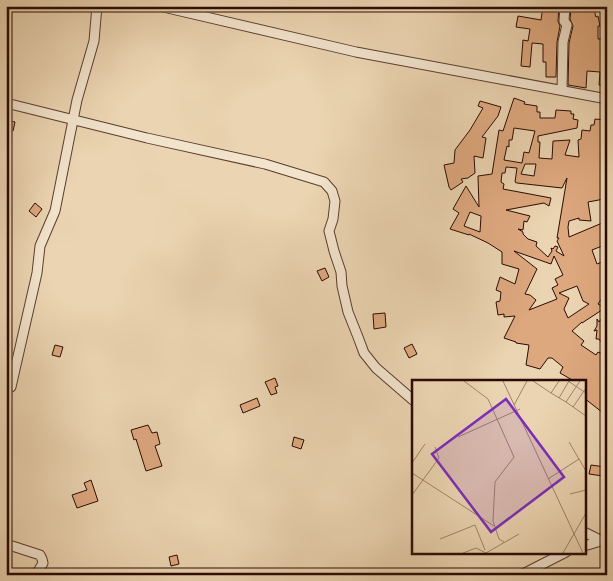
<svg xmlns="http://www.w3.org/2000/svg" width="613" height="581" font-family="'Libre Bodoni',serif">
	<rect width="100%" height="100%" fill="#ebd4b1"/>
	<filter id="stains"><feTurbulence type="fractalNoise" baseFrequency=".004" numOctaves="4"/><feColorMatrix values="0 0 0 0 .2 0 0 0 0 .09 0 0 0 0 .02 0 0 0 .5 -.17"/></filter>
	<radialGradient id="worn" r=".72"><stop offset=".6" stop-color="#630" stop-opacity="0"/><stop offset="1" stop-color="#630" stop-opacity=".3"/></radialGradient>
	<path fill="#dea87f" stroke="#2a0b02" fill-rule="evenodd" d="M 543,6 L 559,6 L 558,21 L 560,26 L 557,42 L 556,77 L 546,77 L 546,62 L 543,62 L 543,44 L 532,43 L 530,67 L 521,66 L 523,40 L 528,41 L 530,29 L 516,27 L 518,16 L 541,20 Z
		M 573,6 L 593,6 L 596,17 L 598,16 L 600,26 L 598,26 L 598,39 L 606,39 L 604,61 L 606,61 L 607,67 L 607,86 L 599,85 L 600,72 L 587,71 L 586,88 L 568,85 L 569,43 L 573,26 L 570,19 L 571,10 L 574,9 Z
		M 514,98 L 525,102 L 524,104 L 537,106 L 537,112 L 540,112 L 540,118 L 555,118 L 556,110 L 571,111 L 571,114 L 574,114 L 573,119 L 578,120 L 577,128 L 538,136 L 538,142 L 540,142 L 539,158 L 552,159 L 553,141 L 570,140 L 565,155 L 579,157 L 578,140 L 581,139 L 582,130 L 590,131 L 591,125 L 594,125 L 595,119 L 606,120 L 607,169 L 604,169 L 604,189 L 603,190 L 604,199 L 588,202 L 591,221 L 579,220 L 579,218 L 569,221 L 568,227 L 569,237 L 607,221 L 607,244 L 592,250 L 597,264 L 607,260 L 607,291 L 598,304 L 605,308 L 582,323 L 582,322 L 572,331 L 584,341 L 581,345 L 596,355 L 598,352 L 607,356 L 607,361 L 601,370 L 607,375 L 607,416 L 584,398 L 584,381 L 574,381 L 560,373 L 563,367 L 552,358 L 548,358 L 540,369 L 526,365 L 529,345 L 516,343 L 516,342 L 504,338 L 515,316 L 504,317 L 504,314 L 498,315 L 496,302 L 500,301 L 501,292 L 496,290 L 500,277 L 515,284 L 519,269 L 502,264 L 502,252 L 488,243 L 469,234 L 469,235 L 450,229 L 459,213 L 453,209 L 466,186 L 479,207 L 478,176 L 492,174 L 499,130 L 503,131 ZM 514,128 L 535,131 L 529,153 L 524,152 L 522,163 L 504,160 L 507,146 L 509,147 L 509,140 L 512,140 ZM 525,164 L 536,164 L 534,176 L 521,174 ZM 506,167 L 517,168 L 515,182 L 517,183 L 562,188 L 567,178 L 557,238 L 559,238 L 557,241 L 564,256 L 556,251 L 558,247 L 555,246 L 553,249 L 551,248 L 552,251 L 548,257 L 536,246 L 537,242 L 528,239 L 523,234 L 523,232 L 518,229 L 523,230 L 524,221 L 527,222 L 530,216 L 506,210 L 544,203 L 549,206 L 551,198 L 503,189 L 504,184 L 501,182 L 502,173 L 505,173 ZM 470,212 L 481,216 L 480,232 L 464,226 ZM 514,251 L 551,264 L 554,256 L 563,275 L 555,279 L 558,285 L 552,288 L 557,299 L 529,310 L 536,300 L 530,295 L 525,294 L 537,269 ZM 577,286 L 583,301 L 589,304 L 568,318 L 564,309 L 569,298 L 559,293 Z
		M 480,101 L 501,107 L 498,116 L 482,137 L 486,138 L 483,158 L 474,156 L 475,173 L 468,178 L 461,179 L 463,182 L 451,190 L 449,187 L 444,165 L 454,163 L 455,150 L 470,130 L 483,108 L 478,106 Z
		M 6,120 L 15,122 L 13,131 L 6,130 Z
		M 35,203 L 42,209 L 36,217 L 29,211 Z
		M 325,268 L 329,277 L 322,281 L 317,271 Z
		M 607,311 L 607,322 L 602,326 L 607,332 L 607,350 L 599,339 L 596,339 L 597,330 L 594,331 L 597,326 L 597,319 L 599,322 Z
		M 385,313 L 386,327 L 374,329 L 373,314 Z
		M 412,344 L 417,354 L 409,358 L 404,348 Z
		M 55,345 L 63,347 L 60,357 L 52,355 Z
		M 275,378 L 278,386 L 275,387 L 277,393 L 271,395 L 265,382 Z
		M 257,398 L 260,406 L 243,413 L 240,405 Z
		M 148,425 L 152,433 L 157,432 L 160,444 L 155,446 L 162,466 L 146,471 L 136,439 L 134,440 L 131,430 Z
		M 294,437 L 304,440 L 301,449 L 292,446 Z
		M 591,465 L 605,467 L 603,476 L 589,474 Z
		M 91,480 L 98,501 L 77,508 L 72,495 L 87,490 L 84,483 Z
		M 177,555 L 179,564 L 171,566 L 169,557 Z"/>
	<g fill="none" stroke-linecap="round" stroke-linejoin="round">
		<g stroke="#5a3d2e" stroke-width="11">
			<path id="minor" d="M 159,6 L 356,52 L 607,99
				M 562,90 L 563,42 L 567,25 L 564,21 L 565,6
				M 6,103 L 147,138 L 265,164 L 324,182 L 332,191 L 335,201 L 333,219 L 329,231 L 334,251 L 341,272 L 342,286 L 348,312 L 358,337 L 364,353 L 376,368 L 413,400
				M 11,387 L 37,273 L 40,246 L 55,211 L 77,100 L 94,41 L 97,6
				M 584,532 L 602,541 L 607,541
				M 6,544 L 40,555 L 42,559 L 43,563 L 36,575
				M 584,546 L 601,541
				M 521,575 L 566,552"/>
		</g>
		<use href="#minor" stroke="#f2e3cc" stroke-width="9"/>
	</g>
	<g transform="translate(412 380)">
		<rect width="174" height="174" fill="#ebd4b1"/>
		<path fill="none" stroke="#9e846b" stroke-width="1" d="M 52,1 L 76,19 L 102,77 L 83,102 L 81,141 L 87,159 L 92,162M 91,1 L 171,173M 121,1 L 139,13M 147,1 L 139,13 L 154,22M 156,1 L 174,13M 168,1 L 154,22 L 174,36M 147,18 L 157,1M 102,25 L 115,1M 161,27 L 174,8M 46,57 L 108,29M 157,62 L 174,91M 0,83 L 13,64M 0,93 L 82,146M 136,99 L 167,79M 158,114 L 174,110M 0,115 L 27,78 L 23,67M 28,159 L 63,145 L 73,170M 51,173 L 64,168 L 74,173 L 107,154M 151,173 L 174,133"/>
		<path fill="#7b2cbf" fill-opacity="0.15" stroke="#7b2cbf" stroke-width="2.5" d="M 94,19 L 152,97 L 79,152 L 20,74 Z"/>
		<rect width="174" height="174" fill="none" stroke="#2a0b02" stroke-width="2.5"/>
	</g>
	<rect width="613" height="581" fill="none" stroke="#ebd4b1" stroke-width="25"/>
	<rect x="8" y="8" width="598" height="566" fill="none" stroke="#2a0b02" stroke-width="2.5"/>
	<rect x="12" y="12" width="588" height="556" fill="none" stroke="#2a0b02"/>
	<rect width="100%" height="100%" filter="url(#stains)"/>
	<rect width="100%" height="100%" fill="url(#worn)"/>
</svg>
